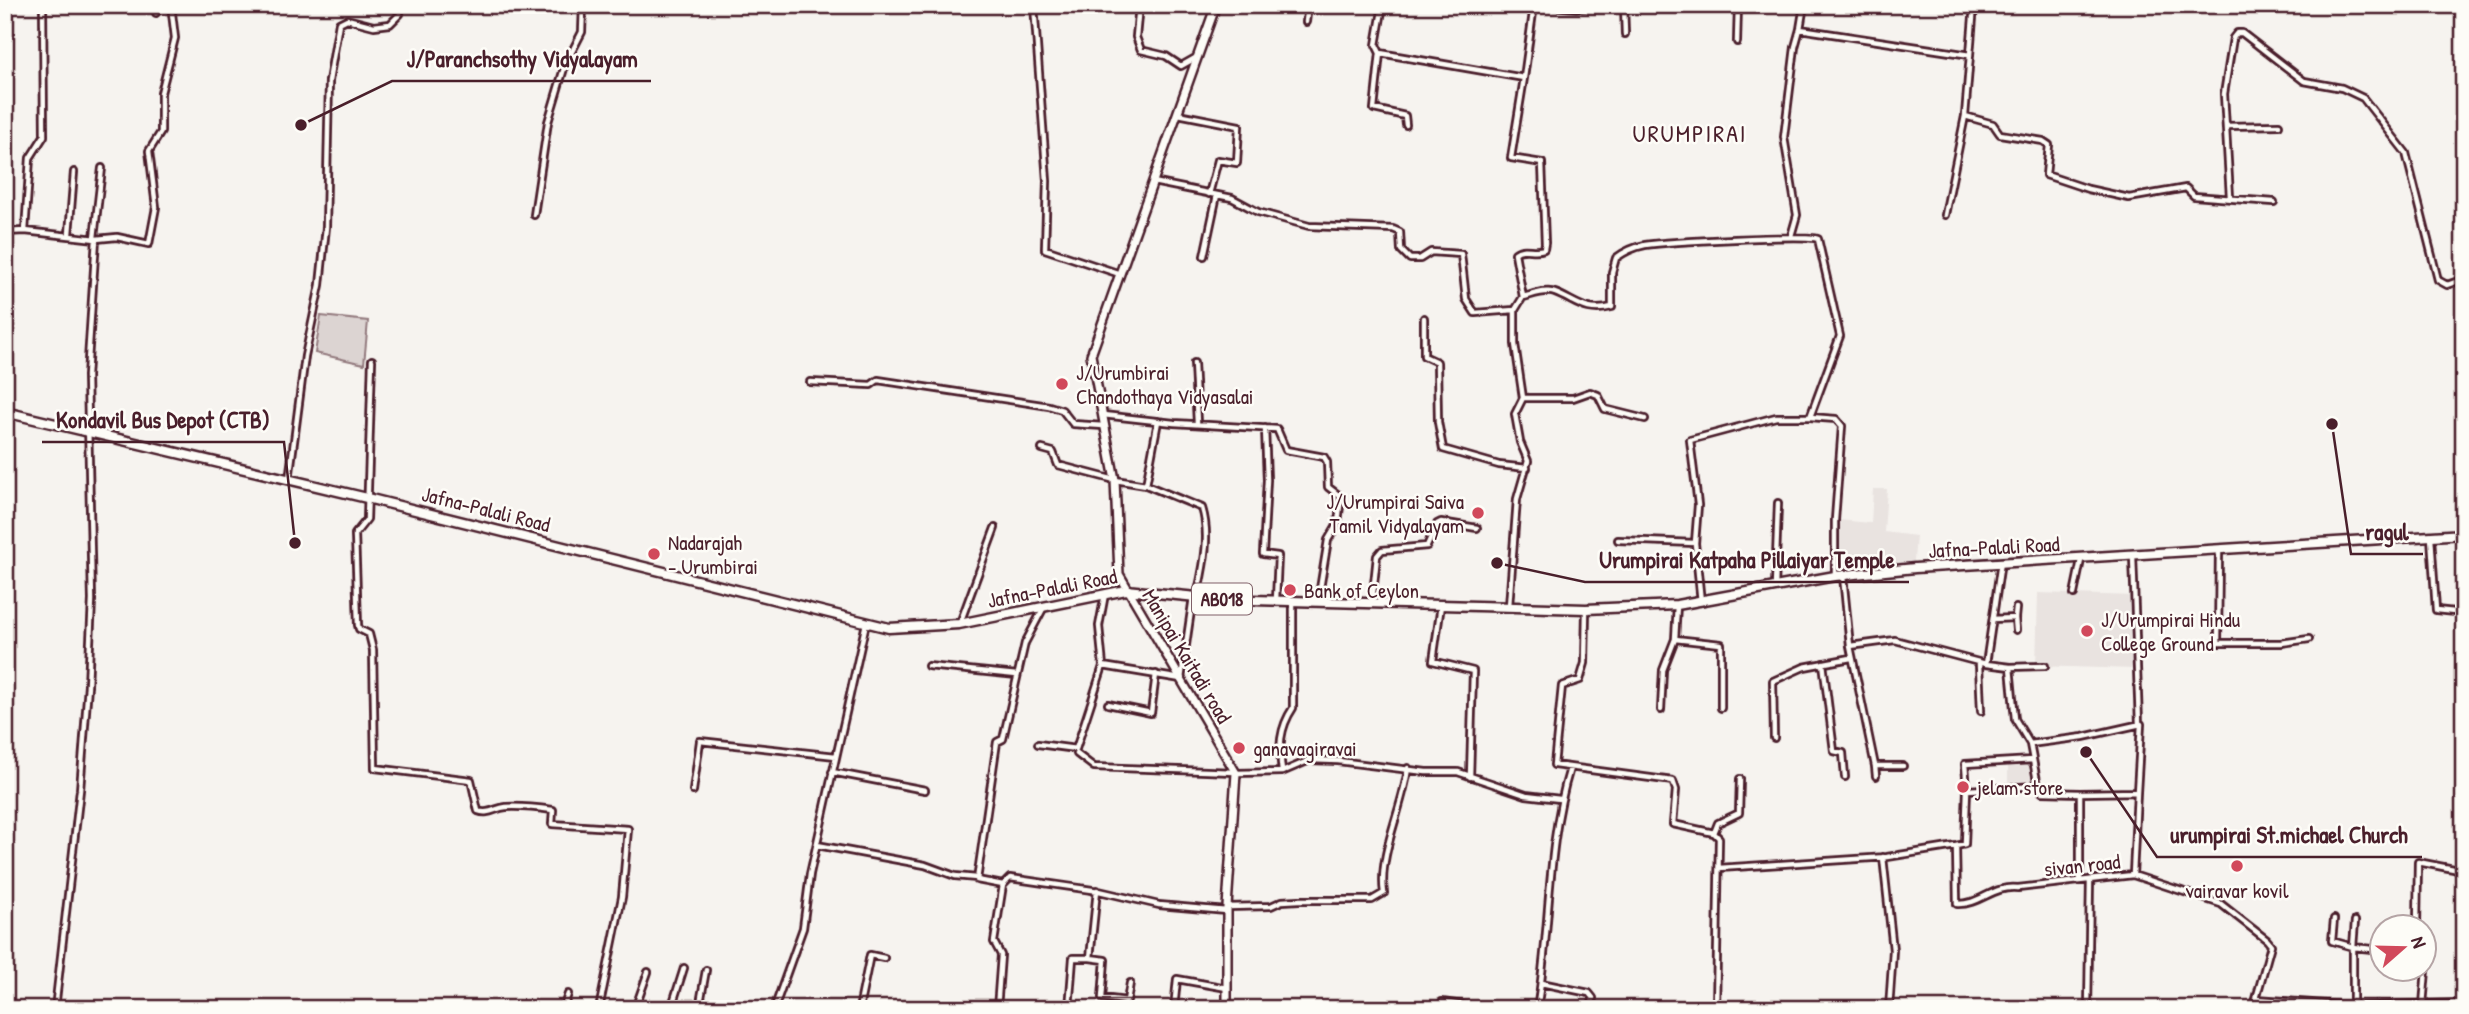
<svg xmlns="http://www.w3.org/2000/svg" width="2469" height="1014" font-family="'Patrick Hand',sans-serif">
	<rect width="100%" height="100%" fill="#f6f3ef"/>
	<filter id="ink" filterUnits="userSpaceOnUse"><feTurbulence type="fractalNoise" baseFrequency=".0143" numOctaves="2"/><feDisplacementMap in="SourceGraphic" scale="14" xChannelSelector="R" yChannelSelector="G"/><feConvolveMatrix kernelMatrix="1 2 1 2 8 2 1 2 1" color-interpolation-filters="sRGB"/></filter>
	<g filter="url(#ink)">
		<path fill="#e9e3e0" d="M 1873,489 L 1887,489 L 1884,532 L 1916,536 L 1913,572 L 1833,582 L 1839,520 L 1871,523 Z
			M 2038,593 L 2137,596 L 2136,669 L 2036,666 Z
			M 2033,760 L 2038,786 L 2008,788 L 2008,762 Z"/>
		<path fill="#dcd4d2" stroke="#937a7e" stroke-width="2" d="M 321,316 L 368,321 L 364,364 L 315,353 Z"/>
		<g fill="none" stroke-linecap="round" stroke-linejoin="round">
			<g stroke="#4a1f2b" stroke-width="10">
				<path id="street" d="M 43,5 L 44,136 L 30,158 L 25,231 L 96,239 L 87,376 L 92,600 L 88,685 L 80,790 L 55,1009
					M 153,5 L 156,13
					M 1034,5 L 1047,181 L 1045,249 L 1120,274
					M 1139,5 L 1136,37 L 1141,50 L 1166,56 L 1181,66 L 1197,57
					M 1383,5 L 1376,45 L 1380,53 L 1524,78 L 1534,5
					M 1538,5 L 1576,8 L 1621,5
					M 1624,5 L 1625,34
					M 1306,22 L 1308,5
					M 1800,29 L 1804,5
					M 1737,42 L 1738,5
					M 1380,53 L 1374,109 L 1405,116 L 1406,125
					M 1178,114 L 1239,126 L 1237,163 L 1218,160 L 1209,194
					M 1965,116 L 1993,124 L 2000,134 L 2043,141 L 2049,145 L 2046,175 L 2088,189 L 2129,198 L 2186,188 L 2194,196 L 2274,202
					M 2227,126 L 2279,125
					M 1153,182 L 1232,198 L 1258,212 L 1309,226 L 1393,229 L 1400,232 L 1401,250 L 1410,259 L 1420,259 L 1431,252 L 1461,254 L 1466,299 L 1475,313 L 1514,310
					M 2230,197 L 2224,94 L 2233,38 L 2237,33 L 2242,33 L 2304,81 L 2342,88 L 2363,98 L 2406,153 L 2438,280 L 2447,285 L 2464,279
					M 534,215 L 548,122 L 565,65 L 582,32 L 583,5
					M 1945,215 L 1965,116 L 1974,5
					M 5,232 L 25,231
					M 69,234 L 74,172
					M 1791,236 L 1797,215 L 1784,137 L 1795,47 L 1800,29 L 1970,55
					M 94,238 L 102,168
					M 96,239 L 117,237 L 149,244 L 156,207 L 149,151 L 161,132 L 161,93 L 175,38 L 171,5
					M 1204,256 L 1217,195
					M 1523,297 L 1515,253 C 1523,246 1534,253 1544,249 L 1545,243 L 1542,163 L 1511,158 L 1524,78
					M 1424,318 L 1424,356 L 1437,362 L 1438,422 L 1443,449 L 1499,465 L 1527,468
					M 372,360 L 367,519 L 355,534 L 358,625 L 359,629 L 369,634 L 373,650 L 375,768 L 471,780 L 478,811 C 489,815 495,808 506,807 C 521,806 538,808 553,810 L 552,824 L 628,829 L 622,897 L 599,1009
					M 1194,363 L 1197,423
					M 810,382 L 871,385 L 878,380 L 1049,406 L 1062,410 L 1073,424 L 1104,426
					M 1523,398 L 1573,398 L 1590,392 L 1598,395 L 1605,409 L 1645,419
					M 1103,415 L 1174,423 L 1277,429 L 1286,450 L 1324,457 L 1327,462 L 1328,487 L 1341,497 L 1338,523 L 1328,540 L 1318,601
					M 1265,428 L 1267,480 L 1263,554 L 1278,556 L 1276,600
					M 1042,449 L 1053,452 L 1058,465 L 1115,480 L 1146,485 L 1202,508 C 1211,537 1203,568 1197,597
					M 289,480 L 305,356 L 320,285 L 326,227 L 329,81 L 339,23 L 347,19 L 374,26 L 390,24 L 400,14 L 400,5
					M 1146,485 L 1158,421
					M 2431,537 L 2436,610 L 2464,613
					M 1618,540 L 1695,543
					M 2219,550 L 2218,643 L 2281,643 L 2309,639
					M 2133,556 L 2139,724
					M 1843,576 L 1850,646 L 1895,640 L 1986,664 L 2001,562
					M 1775,587 L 1778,503
					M 2074,594 L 2081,560
					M 1701,602 L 1695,543 L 1698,505 L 1690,440 L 1776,417 L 1810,417
					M 1372,603 L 1377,556 L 1382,550 L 1427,546 L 1437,524 L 1441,522 L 1477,528
					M 1441,605 L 1433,661 L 1473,671 L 1470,777
					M 1509,606 L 1517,499 L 1528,461 L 1520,442 L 1515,414 L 1523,398 L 1515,344 L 1515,310 L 1523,297 C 1532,295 1547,289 1555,293 C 1576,301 1585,314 1612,307 L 1612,272 L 1616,258 C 1624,252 1635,247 1645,245 C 1666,242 1806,234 1818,239 L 1840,336 L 1810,417 L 1836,419 L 1842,426 L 1835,520 L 1835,575
					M 1044,607 L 1025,643 L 1003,739 L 997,742 L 977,880 L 1003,885 L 1010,878 L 1099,891 L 1159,905 L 1227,911
					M 1586,610 L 1585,663 L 1580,680 L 1562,686 L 1554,765 L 1673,781 L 1676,790 L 1673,824 L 1714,833 L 1719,838 L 1716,1009
					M 2015,618 L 2016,608
					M 1993,619 L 2015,618 L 2016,630
					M 960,623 L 995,528
					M 1675,639 L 1721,644 L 1721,708
					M 1850,646 L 1875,766 L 1903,766
					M 1823,663 L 1834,751 L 1843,753 L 1845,777
					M 1979,664 L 1981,711
					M 1986,664 L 2010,667 L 2015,719 L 2030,744 L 2038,786 L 2042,792 L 2080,793 L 2080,880
					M 928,666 L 1017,675
					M 1103,666 L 1181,679 L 1193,597
					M 2010,667 L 2045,666
					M 1108,704 L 1151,713 L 1156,674
					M 1661,710 L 1663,670 L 1675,639 L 1677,605
					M 1774,738 L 1773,681 L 1804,667 L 1851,658
					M 1038,744 L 1076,749 L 1103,666 L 1099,626 L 1105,594
					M 2030,744 L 2083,737 L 2141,724 L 2137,792 L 2080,793
					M 1077,754 L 1094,767 L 1235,772
					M 1875,766 L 1876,776
					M 832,772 L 925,790
					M 1282,772 C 1279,747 1279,729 1293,708 L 1293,601
					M 1237,773 L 1282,772 L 1310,760 L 1338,761 L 1426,772 L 1458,772 L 1526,795 L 1560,799
					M 1967,790 L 1965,764 L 2033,760
					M 693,791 L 700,741 L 836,756
					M 1714,833 L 1718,823 L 1739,813 L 1740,779
					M 817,845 L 925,865 L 955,876 L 977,878
					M 1956,846 L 1965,844 L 1967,790 L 2038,786
					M 1883,857 L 1893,950 L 1889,1009
					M 1719,868 L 1887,857 L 1956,846 L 1957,904 C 1980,905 1993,885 2018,888 L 2133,875 L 2221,904 L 2267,940 L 2271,945 L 2256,999 L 2353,1006 L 2464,1003
					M 2133,875 L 2137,792
					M 1227,907 L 1271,906 L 1282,901 L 1299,900 L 1372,900 L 1384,893 C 1378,855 1403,808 1408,768
					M 2334,919 L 2332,941 L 2353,947 L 2355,921
					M 2417,926 L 2418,862 L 2464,871
					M 1090,958 L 1105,960 L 1102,998 L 1127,1001 L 1130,983
					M 1541,983 L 1589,993 L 1593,998 L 1591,1009
					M 2423,1005 L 2427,958 L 2424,956
					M 2353,1006 L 2353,947 L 2382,950
					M 563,1009 L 568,994
					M 635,1009 L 648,972
					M 671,1009 L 684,968
					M 699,1009 L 706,970
					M 774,1009 L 803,928 L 810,874 L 866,623
					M 859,1009 L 870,955 L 884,958
					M 997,1009 L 1001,955 L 994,942 L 1003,885
					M 1069,1009 L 1073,958 L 1090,958 L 1097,890
					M 1174,1009 L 1177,979 L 1227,988
					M 1439,1009 L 1442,1002 L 1491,1009
					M 1537,1009 C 1551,928 1546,846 1570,768
					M 2088,1009 L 2090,880
					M 2253,1009 L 2256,999"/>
			</g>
			<g stroke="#4a1f2b" stroke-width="12">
				<path id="secondary" d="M 1216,5 L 1091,355 L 1115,480 L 1119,574 L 1236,773 L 1227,907 L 1227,1009"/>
			</g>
			<g stroke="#4a1f2b" stroke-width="13">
				<path id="primary" d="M 5,412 L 367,498 L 889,628 L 959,624 L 1126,590 L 1217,599 L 1586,609 L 1677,605 L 1835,576 L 1915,568 L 2464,534"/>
			</g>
			<use href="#street" stroke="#fdfcf7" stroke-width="4.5"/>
			<use href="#secondary" stroke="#fdfcf7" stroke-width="7"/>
			<use href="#primary" stroke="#fdfcf7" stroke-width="8"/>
		</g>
	</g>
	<g fill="#d1495b" stroke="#fdfcf7" stroke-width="2.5">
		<circle cx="1062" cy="384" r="7"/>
		<circle cx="1478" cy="513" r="7"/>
		<circle cx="654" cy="554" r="7"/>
		<circle cx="1290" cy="590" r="7"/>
		<circle cx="2087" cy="631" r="7"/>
		<circle cx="1239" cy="748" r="7"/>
		<circle cx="1963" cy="787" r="7"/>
		<circle cx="2237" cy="866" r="7"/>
	</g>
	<g text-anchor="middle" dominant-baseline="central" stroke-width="5" stroke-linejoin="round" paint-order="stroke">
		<rect fill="#fdfcf7" stroke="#806168" stroke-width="2" x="1192" y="583.5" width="60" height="31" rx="5"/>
		<g font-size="19" font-weight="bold" fill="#4a1f2b">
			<text x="1222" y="599">AB018</text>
		</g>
		<g font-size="21" fill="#4a1f2b" stroke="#fdfcf7" text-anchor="start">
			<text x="1076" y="372">J/Urumbirai<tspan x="1076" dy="24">Chandothaya Vidyasalai</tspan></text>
			<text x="1464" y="501" text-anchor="end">J/Urumpirai Saiva<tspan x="1464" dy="24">Tamil Vidyalayam</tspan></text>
			<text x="668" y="542">Nadarajah<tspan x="668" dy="24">- Urumbirai</tspan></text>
			<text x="1304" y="590">Bank of Ceylon</text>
			<text x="2101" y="619">J/Urumpirai Hindu<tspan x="2101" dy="24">College Ground</tspan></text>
			<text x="1253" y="748">ganavagiravai</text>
			<text x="1977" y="787">jelam store</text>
			<text x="2237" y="890" text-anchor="middle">vairavar kovil</text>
		</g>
		<g font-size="21" fill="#4a1f2b" stroke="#fdfcf7">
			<text transform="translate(486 509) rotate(14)">Jafna-Palali Road</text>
			<text transform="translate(1994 547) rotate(-3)">Jafna-Palali Road</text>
			<text transform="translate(1052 588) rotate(-11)">Jafna-Palali Road</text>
			<text transform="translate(1187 656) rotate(59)">Manipai Kaitadi road</text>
			<text transform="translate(2082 865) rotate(-6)">sivan road</text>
		</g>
		<g font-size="24" letter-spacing="2" fill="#4a1f2b" stroke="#fdfcf7">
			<text x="1690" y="133">URUMPIRAI</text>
		</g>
	</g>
	<path fill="none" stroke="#4a1f2b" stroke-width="2.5" d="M301 125L392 81H651M295 543L284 442H42M2332 424L2351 554H2423M1497 563L1585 582H1909M2086 752L2157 857H2422"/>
	<g fill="#4a1f2b" stroke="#fdfcf7" stroke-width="2.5">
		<circle cx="301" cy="125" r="7"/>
		<circle cx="295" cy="543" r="7"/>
		<circle cx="2332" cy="424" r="7"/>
		<circle cx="1497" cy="563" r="7"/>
		<circle cx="2086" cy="752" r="7"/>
	</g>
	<g font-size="23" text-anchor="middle" font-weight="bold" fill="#4a1f2b" stroke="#fdfcf7" stroke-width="5" stroke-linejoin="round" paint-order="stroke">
		<text x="522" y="67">J/Paranchsothy Vidyalayam</text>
		<text x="163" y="428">Kondavil Bus Depot (CTB)</text>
		<text x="2387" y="540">ragul</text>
		<text x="1747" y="568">Urumpirai Katpaha Pillaiyar Temple</text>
		<text x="2289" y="843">urumpirai St.michael Church</text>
	</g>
	<rect width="2469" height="1014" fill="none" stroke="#fdfcf7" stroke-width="28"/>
	<rect x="14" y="14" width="2441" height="986" fill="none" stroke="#4a1f2b" stroke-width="2.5" filter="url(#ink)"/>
	<g transform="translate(2403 948) rotate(70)"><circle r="33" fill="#fdfcf7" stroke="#b5a4a5" stroke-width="2"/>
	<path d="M0-5L12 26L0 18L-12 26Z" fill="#d1495b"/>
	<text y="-10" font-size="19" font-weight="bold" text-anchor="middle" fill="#4a1f2b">N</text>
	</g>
</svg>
